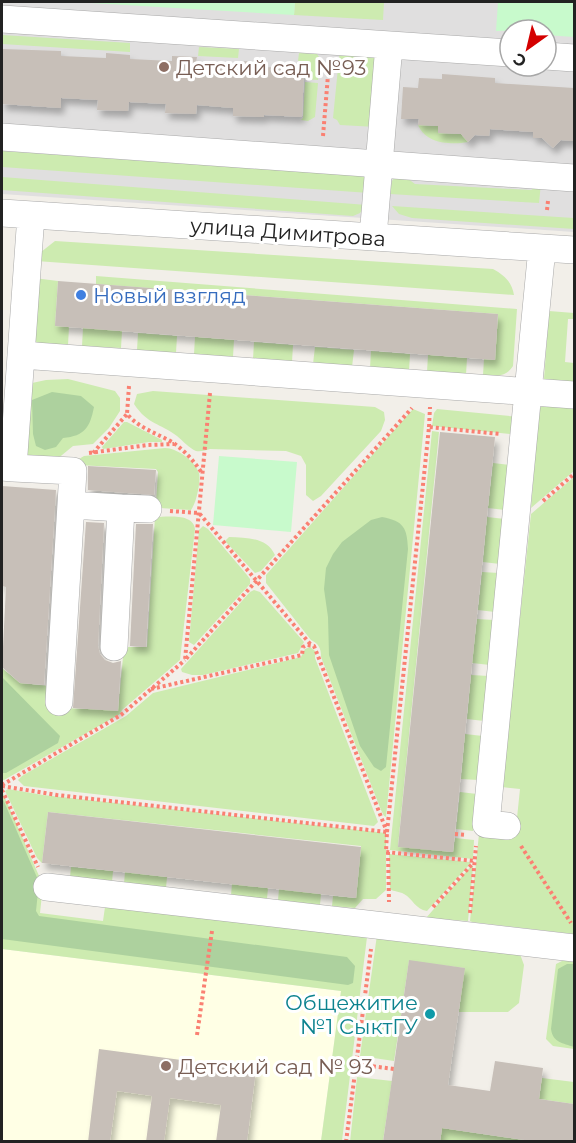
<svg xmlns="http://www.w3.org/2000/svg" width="576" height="1143" font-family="Montserrat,sans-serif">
	<defs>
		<filter id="shadow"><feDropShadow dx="3.5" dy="6" stdDeviation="3" flood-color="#0004"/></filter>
	</defs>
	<rect width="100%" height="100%" fill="#f2efe9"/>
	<path fill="#e0dfdf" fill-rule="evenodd" d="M 2,2 L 574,2 L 574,232 L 2,194 ZM 510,30 L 546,30 L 546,66 L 510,66 Z"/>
	<path fill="#ffffe5" d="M 2,949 L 341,991 L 321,1141 L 2,1142 Z"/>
	<path fill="#cdebb0" d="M 295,2 L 384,2 L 383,20 L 294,15 Z
		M 2,35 L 130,43 L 130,52 L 2,44 Z
		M 199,47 L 239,49 L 238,58 L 198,56 Z
		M 340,48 L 382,51 L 376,127 L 340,125 L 337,120 L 333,118 Z
		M 299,53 L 317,54 L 319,57 L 318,80 L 305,79 L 306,62 L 298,61 Z
		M 305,82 L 318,83 L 315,117 L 308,121 L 301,120 L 303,118 Z
		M 418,125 L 438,126 L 438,133 L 461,134 L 468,142 C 451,145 426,144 418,125 Z
		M 2,151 L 332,174 L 371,166 L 369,193 L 2,167 Z
		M 403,175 L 415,184 L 531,190 L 541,183 L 539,203 L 390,194 L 392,181 L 395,177 Z
		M 2,177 L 367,205 L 360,213 L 353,216 L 2,190 Z
		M 392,206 L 574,218 L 574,229 L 412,218 L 399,214 Z
		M 55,241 L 493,269 C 504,275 512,282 514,295 L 36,261 L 41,252 Z
		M 96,276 L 517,309 L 513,366 C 505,378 496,376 483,375 L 484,359 L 495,360 L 498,314 L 96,284 Z
		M 34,278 L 58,281 L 55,326 L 69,327 L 68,345 L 37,343 L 34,339 Z
		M 549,311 L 574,313 L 574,319 L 568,319 L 565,362 L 574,363 L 574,382 L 544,379 Z
		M 83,328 L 122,331 L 121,348 L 82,346 Z
		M 138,333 L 177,336 L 176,353 L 137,350 Z
		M 195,337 L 234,340 L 233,357 L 194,354 Z
		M 254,342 L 293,345 L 292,362 L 253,359 Z
		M 315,347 L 354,350 L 352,367 L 313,364 Z
		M 371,351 L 410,354 L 409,371 L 370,368 Z
		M 428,355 L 467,358 L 466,375 L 427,372 Z
		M 68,379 L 115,391 L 120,398 L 120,411 L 109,428 L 93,444 L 73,446 L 56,460 L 20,454 L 32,383 L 46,380 Z
		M 153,391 L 375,407 L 384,412 L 385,420 L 381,431 L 321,496 L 313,501 L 306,495 L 306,465 L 301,456 L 286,451 L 210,449 C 206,450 201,452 196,451 C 189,448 183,441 177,436 C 160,423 148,425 134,404 L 137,394 Z
		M 542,405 L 574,405 L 574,471 L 531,508 L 539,410 Z
		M 413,409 L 425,414 L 386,817 L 384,816 L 381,810 L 321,657 C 321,648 319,644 311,640 L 266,583 L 266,575 Z
		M 437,409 L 519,417 L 521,435 L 432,426 L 434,413 Z
		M 124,422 L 127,422 L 162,440 L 162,442 L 149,442 L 103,449 L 102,447 Z
		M 432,431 L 439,432 L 398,846 L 453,852 L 455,838 L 474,840 L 473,859 L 390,850 Z
		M 165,448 C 177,448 195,461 199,473 C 201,482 196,504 191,510 L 160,508 L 156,503 L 158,472 L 156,469 L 77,465 L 79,459 L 84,456 Z
		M 493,463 L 510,465 L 505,510 L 488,508 Z
		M 574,477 L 574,934 L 472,922 L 470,921 L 479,834 L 515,837 L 520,789 L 502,787 L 531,514 Z
		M 155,517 C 167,517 193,513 195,529 L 180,660 L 122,710 L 120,714 L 4,780 L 2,780 L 2,668 L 20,683 L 49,686 L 60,708 L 118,710 L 124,647 L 147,647 Z
		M 487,517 L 505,519 L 500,564 L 483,562 Z
		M 203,526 L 208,529 L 247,575 L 250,579 L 250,584 L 194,645 L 189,642 L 199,530 Z
		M 229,537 C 247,538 267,537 275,555 L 261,571 L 255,573 L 225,541 Z
		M 482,572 L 499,573 L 495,612 L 478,610 Z
		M 254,590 L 260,592 L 304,642 L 298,653 L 203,675 L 192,675 L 182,672 L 181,669 L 250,592 Z
		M 477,619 L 494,620 L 490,665 L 472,663 Z
		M 310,647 L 315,651 L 315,658 L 378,822 L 374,826 L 24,786 L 18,780 L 22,776 L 126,716 L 153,693 L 301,657 L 305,649 Z
		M 471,675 L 489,676 L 484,721 L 467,719 Z
		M 465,734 L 483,736 L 478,780 L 461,779 Z
		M 8,789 L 43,795 L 386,833 L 386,890 L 376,899 L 363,899 L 355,908 L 332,906 L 333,896 L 356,898 L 361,846 L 48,812 L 42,863 L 37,858 L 7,795 L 5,791 Z
		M 2,791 L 43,885 L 40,913 L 103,921 L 106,900 L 367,937 L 342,1141 L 321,1141 L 341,991 L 2,949 Z
		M 460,792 L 477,794 L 473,831 L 456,829 Z
		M 389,854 L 470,862 L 471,863 L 427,911 C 415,909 413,899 404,894 C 399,891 394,892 390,889 Z
		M 472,865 L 473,867 L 468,921 L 426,918 Z
		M 71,867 L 113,871 L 112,882 L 70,877 Z
		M 125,872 L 167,877 L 166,888 L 124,883 Z
		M 232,884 L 268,888 L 267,899 L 231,895 Z
		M 279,889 L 321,894 L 320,905 L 278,900 Z
		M 377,935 L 520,954 L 524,965 L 519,1003 L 508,1012 L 459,1012 L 464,968 L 409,961 L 394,1061 L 360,1056 Z
		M 566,959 L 574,961 L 574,1049 L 553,1046 L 546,1039 L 556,964 Z
		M 357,1077 L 392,1081 L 383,1141 L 350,1142 Z
		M 542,1078 L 574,1082 L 574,1104 L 539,1099 Z
		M 442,1128 L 537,1142 L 440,1142 Z"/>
	<path fill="#add19e" d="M 52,392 L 81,396 L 94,407 C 90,427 85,436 63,438 L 56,447 L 45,450 L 36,446 L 33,434 L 32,400 Z
		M 382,517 C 404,521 407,528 408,549 L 386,767 L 381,771 L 374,767 L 360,746 L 329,655 L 328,617 L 324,589 L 326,568 L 333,554 L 342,542 L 371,520 Z
		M 2,677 L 60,736 L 58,743 L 6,773 L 2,773 Z
		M 2,797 L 39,882 L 36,911 L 39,916 L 347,957 L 355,966 L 353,983 L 348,985 L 2,939 Z
		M 567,964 L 574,964 L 574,1047 C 563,1043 553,1043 551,1029 L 558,969 Z"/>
	<path fill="#c8facc" d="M 74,2 L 295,2 L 294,15 Z
		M 498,2 L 574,2 L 574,37 L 546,35 L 546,30 L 496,31 Z
		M 219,456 L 297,462 L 291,532 L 213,525 Z"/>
	<path fill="#c7bfb8" filter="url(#shadow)" d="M 2,49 L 61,51 L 61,56 L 106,58 L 106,53 L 130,55 L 130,59 L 172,61 L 172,56 L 197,57 L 196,63 L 239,65 L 239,61 L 264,62 L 264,67 L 304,69 L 302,117 L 264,115 L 264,117 L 233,116 L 233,108 L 197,105 L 196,114 L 165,113 L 166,104 L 129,102 L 128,111 L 97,110 L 98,100 L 61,98 L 61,108 L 2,104 Z
		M 442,74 L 495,78 L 495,83 L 574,88 L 574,141 L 561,140 L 553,148 L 542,138 L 533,138 L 533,132 L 490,129 L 489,136 L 475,135 L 468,142 L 461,134 L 438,133 L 438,126 L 418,125 L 419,119 L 401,119 L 403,87 L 418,88 L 419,78 L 442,79 Z
		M 58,281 L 498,314 L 495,360 L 55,326 Z
		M 440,432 L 495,437 L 453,852 L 398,847 Z
		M 88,466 L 156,470 L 154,495 L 88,490 Z
		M 2,486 L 56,490 L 44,685 L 20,683 L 2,667 L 6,587 L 2,586 Z
		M 86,522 L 104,523 L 98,646 L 100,654 L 105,660 L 113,663 L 121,661 L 118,711 L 73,708 Z
		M 136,524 L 153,524 L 146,647 L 130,646 Z
		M 48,812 L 361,847 L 356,898 L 42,863 Z
		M 409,960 L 465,968 L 448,1085 L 490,1091 L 495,1061 L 543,1068 L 539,1099 L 574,1104 L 574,1142 L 538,1142 L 442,1128 L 440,1142 L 383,1142 Z
		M 99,1049 L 256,1070 L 247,1142 L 216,1142 L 221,1105 L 170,1098 L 164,1142 L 146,1142 L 152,1096 L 117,1091 L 110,1142 L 88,1142 Z"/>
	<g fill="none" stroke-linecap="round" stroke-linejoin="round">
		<g stroke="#a9a9a9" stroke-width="28">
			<path id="minor" d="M 2,19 L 510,53
				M 546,56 L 574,58
				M 2,137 L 574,178
				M 2,213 L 574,250
				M 373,237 L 389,45
				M 21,355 L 574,395
				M 2,467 L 13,468 L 31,215
				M 13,468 L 73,471 L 59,702
				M 71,505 L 121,508 L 114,647
				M 121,508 L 148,509
				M 507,826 L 486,824 L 542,248
				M 47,887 L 574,948"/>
		</g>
		<path stroke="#fa8072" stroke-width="4" stroke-dasharray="3 3" stroke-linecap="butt" d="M 323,136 L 329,63
			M 547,210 L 548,201
			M 129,386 L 127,414 C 139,428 156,433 172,442 C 184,450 194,461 202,473
			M 210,393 L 185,660 L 412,408
			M 429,427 L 430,407
			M 89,453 L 148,445 L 174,444
			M 93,453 L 127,414
			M 543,501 L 574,474
			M 170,511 L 199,513 L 311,645
			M 151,689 L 302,655 L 303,647 L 307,645 L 314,646 L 387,832
			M 2,785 L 121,715 L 185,660
			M 2,786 L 57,795 L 387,832 L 386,852 L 475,861
			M 2,790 L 38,867
			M 387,832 L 429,427 L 500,434
			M 455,834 L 466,835
			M 521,846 L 571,923
			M 388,852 L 389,902
			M 433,907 L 474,862
			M 470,913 L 476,846
			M 197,1035 L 212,931
			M 355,1064 L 394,1069
			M 346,1142 L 371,949"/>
		<use href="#minor" stroke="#fff" stroke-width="27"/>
	</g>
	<g fill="#8d6e63" stroke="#fff" stroke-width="2">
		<circle cx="164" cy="67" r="6"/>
		<circle cx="166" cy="1066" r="6"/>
	</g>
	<circle fill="#3f7fe0" stroke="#fff" stroke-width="2" cx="81" cy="295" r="6"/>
	<circle fill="#0f9aa8" stroke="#fff" stroke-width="2" cx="430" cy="1014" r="6"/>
	<g text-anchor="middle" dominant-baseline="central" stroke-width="6" stroke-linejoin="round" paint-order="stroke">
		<g font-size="21" fill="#785e54" stroke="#fff" text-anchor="start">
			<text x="176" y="67">Детский сад №93</text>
			<text x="178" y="1066">Детский сад № 93</text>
		</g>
		<g font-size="21" fill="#222" stroke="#fff">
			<text transform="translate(288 232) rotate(4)">улица Димитрова</text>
		</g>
		<g font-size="21" fill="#366cbe" stroke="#fff" text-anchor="start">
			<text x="93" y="295">Новый взгляд</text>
		</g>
		<g font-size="21" fill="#0d838f" stroke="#fff" text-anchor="end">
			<text x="418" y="1002">Общежитие<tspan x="418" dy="24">№1 СыктГУ</tspan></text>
		</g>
	</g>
	<rect width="576" height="1143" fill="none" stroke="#222222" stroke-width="6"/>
	<g transform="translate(528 48) rotate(214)"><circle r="28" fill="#ffffff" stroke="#a7a7a7" stroke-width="1.5"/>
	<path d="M0-4.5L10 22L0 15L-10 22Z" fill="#d40000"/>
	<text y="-9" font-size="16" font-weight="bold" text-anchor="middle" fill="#222222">С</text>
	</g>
</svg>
